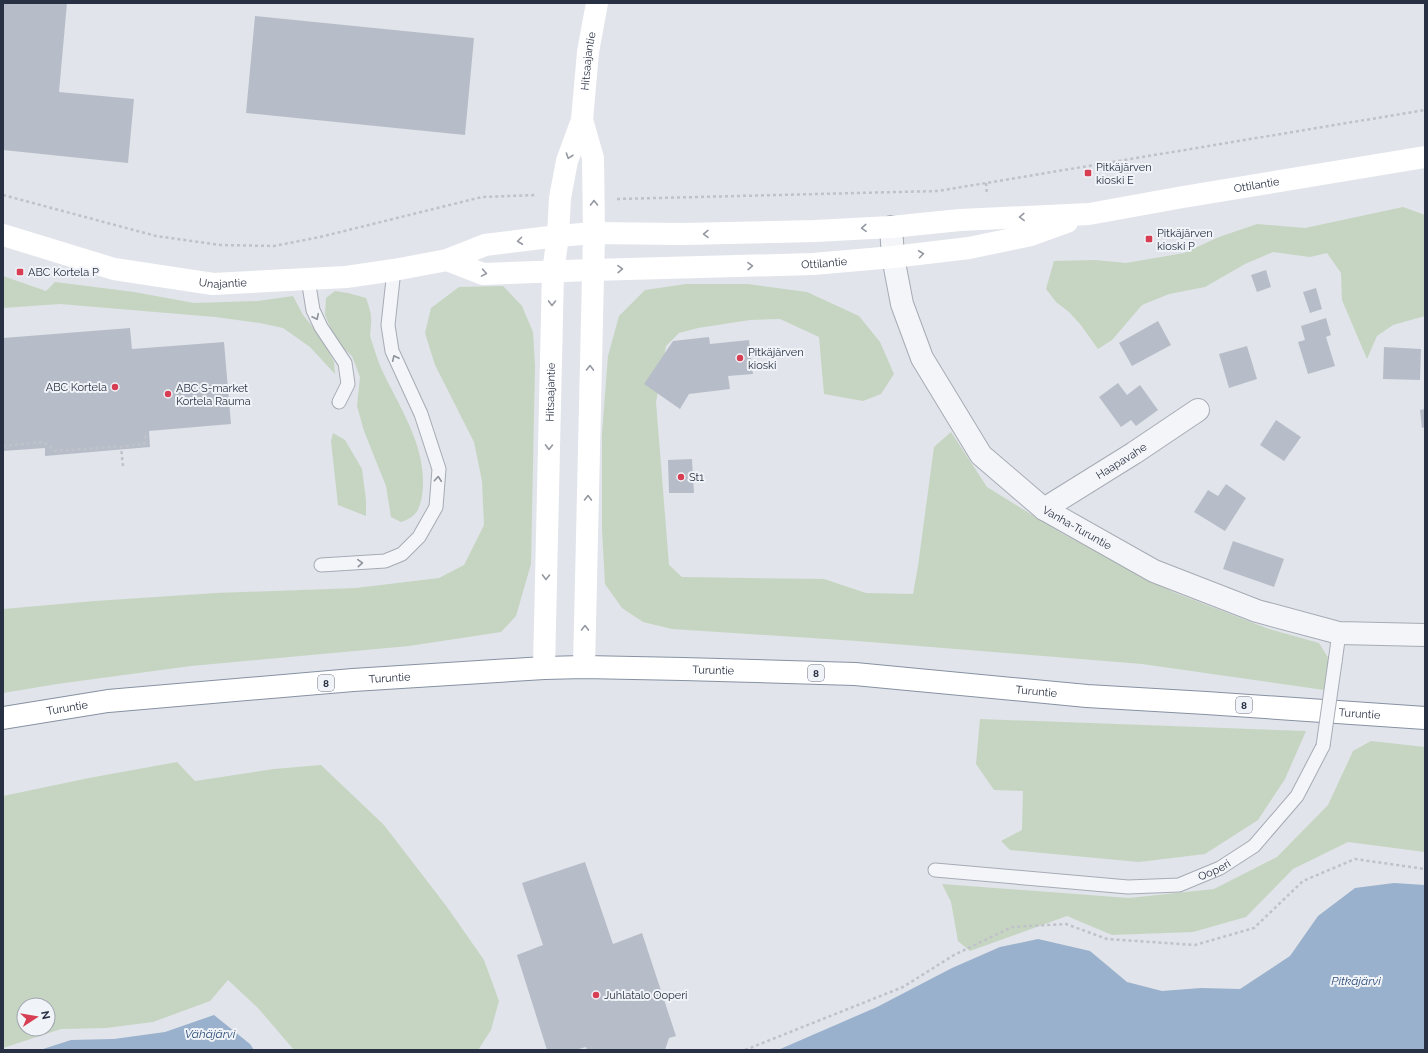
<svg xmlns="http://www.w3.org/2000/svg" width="1428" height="1053" font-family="Raleway,sans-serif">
	<rect width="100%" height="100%" fill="#e1e4ea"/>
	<path fill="#c6d5c1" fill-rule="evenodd" d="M 1403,207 L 1425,215 L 1425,316 L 1393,325 L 1377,336 L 1367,359 L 1342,300 L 1341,273 L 1327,253 L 1310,257 L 1273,252 L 1245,264 L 1205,287 L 1169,294 L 1142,305 L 1112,340 L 1098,349 L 1080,324 L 1069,312 L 1056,302 L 1046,289 L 1054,261 L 1095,260 L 1126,263 L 1184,253 L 1219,237 L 1257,224 L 1305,228 Z
		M 3,276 L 46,291 L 55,282 L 134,292 L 194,303 L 258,301 L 293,296 L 303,315 L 321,337 L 334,362 L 335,374 L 310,347 L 283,328 L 260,323 L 215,317 L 60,304 L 3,308 Z
		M 686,284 L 748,284 L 807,292 L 859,316 L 880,342 L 894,374 L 881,394 L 863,401 L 824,394 L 819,337 L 780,319 L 750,320 L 698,328 L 679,333 L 666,346 L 656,402 L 669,565 L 682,577 L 824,579 L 866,593 L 913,594 L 918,566 L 934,447 L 951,432 L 987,487 L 1063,534 L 1173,592 L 1269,629 L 1319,643 L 1335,669 L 1331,691 L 1142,664 L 857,641 L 672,629 L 643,622 L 622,608 L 605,584 L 602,530 L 602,433 L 608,356 L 619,316 L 645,290 Z
		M 503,286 L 522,306 L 533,332 L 535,366 L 531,564 L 516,616 L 501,632 L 409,646 L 191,666 L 57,684 L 3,693 L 3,609 L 95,601 L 216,593 L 356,588 L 439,578 L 464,565 L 484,525 L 482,481 L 474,442 L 435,365 L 425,333 L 431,308 L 459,287 Z
		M 335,291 L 348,293 L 366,298 C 369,307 372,314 371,324 C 371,330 369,334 371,339 C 374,349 377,358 381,368 C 400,409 429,449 422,496 C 419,511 416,517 401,522 L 391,517 L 386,486 L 364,431 L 357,406 L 360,377 L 352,356 L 337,343 L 325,315 L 326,298 Z
		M 333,433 L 345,440 L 362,469 L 366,500 L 366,516 L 338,505 L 331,441 Z
		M 980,719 L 1306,731 L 1285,779 L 1258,820 L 1205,854 L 1139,862 L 1010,850 L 1001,841 L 1022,830 L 1023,791 L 994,790 L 976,764 Z
		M 1371,741 L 1425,747 L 1425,852 L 1348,842 L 1293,869 L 1246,917 L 1193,932 L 1112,935 L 1067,916 L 970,951 L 958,941 L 951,902 L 942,884 L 1129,898 L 1214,889 L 1277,857 L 1328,805 L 1353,751 Z
		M 177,762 L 195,781 L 274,769 L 321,765 L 384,825 L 447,907 L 484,960 L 499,1001 L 491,1030 L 478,1050 L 294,1050 L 258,1008 L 228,980 L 210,1001 L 153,1022 L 106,1028 L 61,1029 L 3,1048 L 3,796 L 89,778 ZM 24,1005 L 48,1005 L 48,1029 L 24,1029 Z"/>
	<path fill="#99b1cc" d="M 1394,883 L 1425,885 L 1425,1050 L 778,1050 L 877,1007 L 952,968 L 1000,947 L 1038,939 L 1090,951 L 1127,982 L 1162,991 L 1201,988 L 1240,989 L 1290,956 L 1318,916 L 1355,888 Z
		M 214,1015 L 250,1044 L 254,1050 L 40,1050 L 71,1040 L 114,1039 L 165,1032 Z"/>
	<path fill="#b7bdc8" d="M 3,3 L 67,3 L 59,92 L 134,99 L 128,163 L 3,150 Z
		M 255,16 L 474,38 L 465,135 L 246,113 Z
		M 1266,270 L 1271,287 L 1257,292 L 1251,275 Z
		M 1316,288 L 1322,309 L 1310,313 L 1303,292 Z
		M 1326,318 L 1331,335 L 1326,337 L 1335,366 L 1308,374 L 1298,342 L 1305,340 L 1301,326 Z
		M 1158,321 L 1171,345 L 1132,366 L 1119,343 Z
		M 130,328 L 132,349 L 224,342 L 231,424 L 149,431 L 150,447 L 45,456 L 45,448 L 3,451 L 3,338 Z
		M 709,337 L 710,344 L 749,340 L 753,374 L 728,376 L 730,389 L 689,394 L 680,409 L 644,384 L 673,341 Z
		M 1247,346 L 1257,379 L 1229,388 L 1219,354 Z
		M 1384,347 L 1421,349 L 1420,380 L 1383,379 Z
		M 1118,383 L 1127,395 L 1140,385 L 1158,410 L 1136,426 L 1131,420 L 1121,427 L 1099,397 Z
		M 1425,409 L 1425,427 L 1422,428 L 1420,410 Z
		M 1276,420 L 1301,437 L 1284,461 L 1260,445 Z
		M 692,459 L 694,493 L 669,493 L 668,460 Z
		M 1226,484 L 1246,498 L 1225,531 L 1194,512 L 1208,490 L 1218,496 Z
		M 1233,541 L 1284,559 L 1274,587 L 1223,569 Z
		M 585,862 L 613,944 L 642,933 L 676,1036 L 669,1038 L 665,1050 L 587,1050 L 586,1047 L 575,1050 L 547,1050 L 517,955 L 543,945 L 522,883 Z"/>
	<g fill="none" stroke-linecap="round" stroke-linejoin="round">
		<g stroke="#a6abb5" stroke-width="15">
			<g id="lane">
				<path d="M 308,279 L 313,310 L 321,327 L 345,363 L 348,384 L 339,402"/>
				<path d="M 321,565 L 385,561 L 402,554 L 419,537 L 436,507 L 439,469 L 421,414 L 392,351 L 388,325 L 394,270"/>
				<path d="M 1335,662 L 1339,633"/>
				<path id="s1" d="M 935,870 L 1128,887 L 1179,885 L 1220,868 L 1254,846 L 1297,796 L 1323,746"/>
			</g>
		</g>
		<g stroke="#a6abb5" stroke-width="24">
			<g id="street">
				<path id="s2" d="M 891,227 L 893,257 L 902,304 L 922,358 L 981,455 L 1044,509 L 1154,571 L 1257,611 L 1339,633 L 1425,635"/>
				<path id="s3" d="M 1044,509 L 1134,453 L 1198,410"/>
			</g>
		</g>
		<g stroke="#8791a2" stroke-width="24">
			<g id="highway">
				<path id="s7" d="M 3,718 L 108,701 L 353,680 L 544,668 L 584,667 L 683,669 L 855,674 L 1087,696 L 1206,703 L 1425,718"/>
			</g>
		</g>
		<path stroke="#bfc2c9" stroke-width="2.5" stroke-dasharray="3 3" stroke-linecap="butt" d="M 986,183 L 987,195
			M 3,195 L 156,236 L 220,245 L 274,246 L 320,237 L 482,197 L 537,195
			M 617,199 L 938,191 L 1425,110
			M 3,446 L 44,442 L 55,451 L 115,447 L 116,443
			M 123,466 L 121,447 L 144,444 L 146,434
			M 745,1050 L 903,987 L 954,955 L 1012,927 L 1066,924 L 1107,939 L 1195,945 L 1254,928 L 1303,881 L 1355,859 L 1425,869"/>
		<use href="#lane" stroke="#f4f5f8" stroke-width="13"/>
		<use href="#street" stroke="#f4f5f8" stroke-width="22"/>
		<g stroke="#fff" stroke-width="22">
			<path d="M 582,120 L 593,158 L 594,233 L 584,667"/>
			<path id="s4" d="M 3,235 L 114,269 L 213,284 L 346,277 L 394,270 L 447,260 L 485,245 L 558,236 L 594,233 L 682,234 L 815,231 L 891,227 L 960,220 L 1089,214 L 1183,197 L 1425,157"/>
			<path id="s5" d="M 447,260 L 483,274 L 592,270 L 813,264 L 893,257 L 969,248 L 1031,235 L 1067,222"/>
			<path id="s6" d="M 544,668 L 553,272 L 558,236 L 560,198 L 567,161 L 582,120 L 588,52 L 597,3"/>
		</g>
		<use href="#highway" stroke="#fff" stroke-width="22"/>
		<g stroke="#a6abb5" stroke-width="15" stroke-linecap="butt">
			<path id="lane-bridge" d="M 1323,746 L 1335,662"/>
		</g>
		<use href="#lane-bridge" stroke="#f4f5f8" stroke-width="13"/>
	</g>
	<defs><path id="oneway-chevron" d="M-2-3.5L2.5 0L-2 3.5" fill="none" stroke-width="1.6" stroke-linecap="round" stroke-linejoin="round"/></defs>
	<g stroke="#9498a1">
		<use href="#oneway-chevron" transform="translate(569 156) rotate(109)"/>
		<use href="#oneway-chevron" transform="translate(594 203) rotate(-91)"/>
		<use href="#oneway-chevron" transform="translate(1022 217) rotate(178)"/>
		<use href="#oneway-chevron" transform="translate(864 228) rotate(177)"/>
		<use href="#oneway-chevron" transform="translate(706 234) rotate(179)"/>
		<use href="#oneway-chevron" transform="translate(520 241) rotate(173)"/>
		<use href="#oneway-chevron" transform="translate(921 254) rotate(-7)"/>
		<use href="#oneway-chevron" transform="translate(750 266) rotate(-1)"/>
		<use href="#oneway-chevron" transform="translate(620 269) rotate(-1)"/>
		<use href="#oneway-chevron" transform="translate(484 273) rotate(10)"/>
		<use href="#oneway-chevron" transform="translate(552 303) rotate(91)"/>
		<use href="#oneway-chevron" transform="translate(590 368) rotate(-89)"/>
		<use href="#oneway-chevron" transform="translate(549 447) rotate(91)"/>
		<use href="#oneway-chevron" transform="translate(588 498) rotate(-89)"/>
		<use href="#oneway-chevron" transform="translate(546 577) rotate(91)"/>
		<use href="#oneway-chevron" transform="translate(585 628) rotate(-89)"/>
	</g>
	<g stroke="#8e939e">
		<use href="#oneway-chevron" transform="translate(316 317) rotate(64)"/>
		<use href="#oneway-chevron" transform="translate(395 358) rotate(-115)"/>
		<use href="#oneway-chevron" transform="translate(438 479) rotate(-85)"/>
		<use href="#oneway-chevron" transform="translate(360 563) rotate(-4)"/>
	</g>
	<g fill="#d73e53" stroke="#f0f3f7" stroke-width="1.5">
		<rect x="1084" y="169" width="8" height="8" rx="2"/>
		<rect x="1145" y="235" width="8" height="8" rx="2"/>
		<rect x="16" y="268" width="8" height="8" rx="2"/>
		<circle cx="740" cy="358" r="4"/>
		<circle cx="115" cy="387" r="4"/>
		<circle cx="168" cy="394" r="4"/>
		<circle cx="681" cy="477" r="4"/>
		<circle cx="596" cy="995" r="4"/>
	</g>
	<g text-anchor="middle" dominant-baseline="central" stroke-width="4" stroke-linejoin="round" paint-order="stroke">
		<g fill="#f0f3f7" stroke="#646b79" stroke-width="1">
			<rect x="808" y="665" width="16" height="16" rx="3"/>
			<rect x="318" y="675" width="16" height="16" rx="3"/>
			<rect x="1236" y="697" width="16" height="16" rx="3"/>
		</g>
		<g font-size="10" font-weight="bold" fill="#283143">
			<text x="816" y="673">8</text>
			<text x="326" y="683">8</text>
			<text x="1244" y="705">8</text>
		</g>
		<g font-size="11" fill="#283143" stroke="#f0f3f7">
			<text stroke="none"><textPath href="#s6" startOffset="611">Hitsaajantie</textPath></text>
			<text stroke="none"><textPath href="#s4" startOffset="1268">Ottilantie</textPath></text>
			<text stroke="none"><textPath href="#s5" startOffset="380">Ottilantie</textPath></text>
			<text stroke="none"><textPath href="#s4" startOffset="226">Unajantie</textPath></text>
			<text stroke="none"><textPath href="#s6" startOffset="276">Hitsaajantie</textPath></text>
			<text stroke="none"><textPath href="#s3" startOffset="91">Haapavahe</textPath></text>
			<text stroke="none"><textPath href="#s2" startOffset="370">Vanha-Turuntie</textPath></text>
			<text stroke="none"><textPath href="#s7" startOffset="713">Turuntie</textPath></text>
			<text stroke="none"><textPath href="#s7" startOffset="389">Turuntie</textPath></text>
			<text stroke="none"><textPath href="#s7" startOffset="1037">Turuntie</textPath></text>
			<text stroke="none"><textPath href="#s7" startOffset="65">Turuntie</textPath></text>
			<text stroke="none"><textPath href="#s7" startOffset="1361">Turuntie</textPath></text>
			<text stroke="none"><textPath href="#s1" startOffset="283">Ooperi</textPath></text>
		</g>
		<g font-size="11" fill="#283143" stroke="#f0f3f7" text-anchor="start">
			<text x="1096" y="167">Pitkäjärven<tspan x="1096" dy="13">kioski E</tspan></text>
			<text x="1157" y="233">Pitkäjärven<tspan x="1157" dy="13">kioski P</tspan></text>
			<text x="28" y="272">ABC Kortela P</text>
			<text x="748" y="352">Pitkäjärven<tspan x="748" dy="13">kioski</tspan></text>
			<text x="107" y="387" text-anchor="end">ABC Kortela</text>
			<text x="176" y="388">ABC S-market<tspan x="176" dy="13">Kortela Rauma</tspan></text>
			<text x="689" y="477">St1</text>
			<text x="604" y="995">Juhlatalo Ooperi</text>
		</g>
		<g font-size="12" font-style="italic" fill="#2f4f7a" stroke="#f0f3f7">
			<text x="1356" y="981">Pitkäjärvi</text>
			<text x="210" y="1034">Vähäjärvi</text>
		</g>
	</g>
	<rect width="1428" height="1053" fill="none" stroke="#283143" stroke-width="8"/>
	<g transform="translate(36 1017) rotate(78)"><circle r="19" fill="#f0f3f7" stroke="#a0a5af"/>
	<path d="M0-3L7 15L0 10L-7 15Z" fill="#d73e53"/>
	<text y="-6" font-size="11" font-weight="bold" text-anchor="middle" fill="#283143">N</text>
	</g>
</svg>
